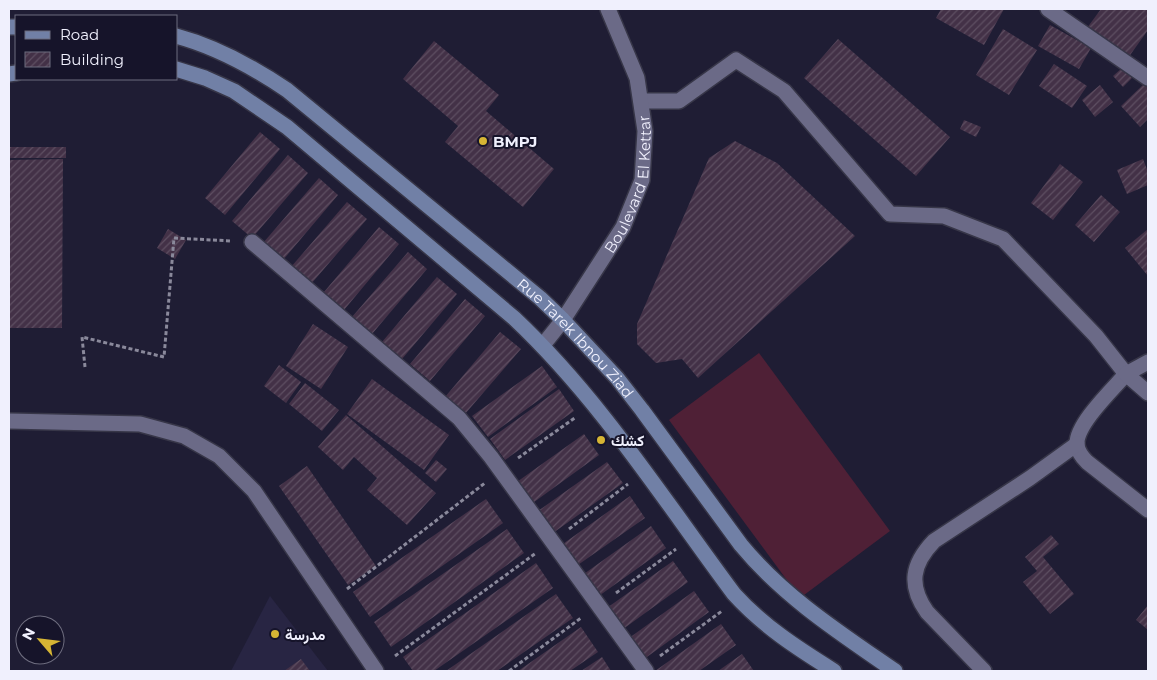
<svg xmlns="http://www.w3.org/2000/svg" width="1157" height="680" font-family="Montserrat,Vazirmatn,sans-serif">
	<defs>
		<pattern id="building-hatch" width="6" height="6" patternUnits="userSpaceOnUse" patternTransform="scale(1.25)"><rect width="6" height="6" fill="#433147"/><path d="M-1 1l2-2M0 6l6-6M5 7l2-2" fill="none" stroke="#5e4f62"/></pattern>
	</defs>
	<rect width="100%" height="100%" fill="#1f1d34"/>
	<path fill="#282543" d="M 270,596 L 328,671 L 231,671 Z"/>
	<path fill="#4f2036" d="M 759,353 L 890,531 L 800,598 L 669,420 Z"/>
	<path fill="url(#building-hatch)" d="M 941,9 L 1004,9 L 984,45 L 936,18 Z
		M 1101,9 L 1148,9 L 1148,30 L 1128,58 L 1087,28 Z
		M 1050,25 L 1091,48 L 1079,69 L 1038,46 Z
		M 1003,29 L 1037,50 L 1009,95 L 976,75 Z
		M 838,39 L 950,137 L 916,176 L 804,78 Z
		M 434,41 L 499,95 L 486,111 L 554,169 L 523,207 L 445,142 L 458,126 L 403,79 Z
		M 1054,64 L 1087,86 L 1072,108 L 1039,86 Z
		M 1122,68 L 1132,78 L 1123,87 L 1113,76 Z
		M 1147,81 L 1148,119 L 1140,127 L 1121,106 Z
		M 1100,85 L 1113,102 L 1095,117 L 1082,100 Z
		M 964,120 L 981,127 L 976,137 L 960,129 Z
		M 260,132 L 280,149 L 225,215 L 205,198 Z
		M 735,141 L 777,163 L 855,236 L 698,378 L 682,359 L 656,363 L 637,344 L 637,324 L 709,158 Z
		M 9,147 L 66,147 L 66,158 L 9,158 Z
		M 288,155 L 308,173 L 252,238 L 232,221 Z
		M 63,159 L 62,328 L 9,328 L 9,160 Z
		M 1143,159 L 1148,172 L 1148,185 L 1127,194 L 1117,170 Z
		M 1060,164 L 1083,182 L 1053,220 L 1031,203 Z
		M 319,178 L 338,195 L 283,260 L 263,243 Z
		M 1101,195 L 1120,212 L 1094,242 L 1075,225 Z
		M 347,202 L 367,219 L 311,284 L 291,267 Z
		M 379,227 L 399,244 L 344,310 L 324,292 Z
		M 168,229 L 186,240 L 175,259 L 157,248 Z
		M 1148,229 L 1148,276 L 1125,248 Z
		M 408,252 L 427,269 L 372,334 L 352,317 Z
		M 437,277 L 457,294 L 402,359 L 382,342 Z
		M 465,299 L 485,316 L 430,381 L 410,364 Z
		M 313,324 L 348,347 L 321,389 L 286,366 Z
		M 500,332 L 521,349 L 465,414 L 445,397 Z
		M 279,365 L 301,382 L 286,403 L 264,386 Z
		M 542,366 L 557,387 L 488,437 L 472,416 Z
		M 372,379 L 449,435 L 424,470 L 347,414 Z
		M 305,383 L 339,410 L 322,431 L 289,404 Z
		M 559,389 L 574,411 L 505,460 L 490,439 Z
		M 346,415 L 436,493 L 407,525 L 367,490 L 377,478 L 354,457 L 343,470 L 318,447 Z
		M 584,434 L 599,455 L 530,505 L 514,484 Z
		M 436,460 L 447,469 L 436,482 L 425,473 Z
		M 607,462 L 623,483 L 553,533 L 538,511 Z
		M 307,466 L 376,566 L 348,585 L 279,486 Z
		M 630,496 L 645,518 L 575,567 L 560,546 Z
		M 486,499 L 503,523 L 370,617 L 353,592 Z
		M 651,526 L 666,548 L 596,598 L 581,576 Z
		M 507,529 L 524,553 L 391,647 L 374,622 Z
		M 1051,535 L 1059,544 L 1043,557 L 1074,594 L 1050,614 L 1023,582 L 1037,571 L 1025,557 Z
		M 673,561 L 688,582 L 619,632 L 604,610 Z
		M 536,563 L 553,588 L 434,671 L 413,671 L 403,657 Z
		M 694,591 L 709,612 L 640,662 L 625,641 Z
		M 556,594 L 573,618 L 497,671 L 446,671 Z
		M 1148,605 L 1148,630 L 1136,620 Z
		M 721,624 L 736,645 L 699,671 L 655,671 Z
		M 581,627 L 598,652 L 570,671 L 518,671 Z
		M 742,654 L 754,671 L 718,671 Z
		M 602,657 L 611,671 L 581,671 Z
		M 301,659 L 310,671 L 284,671 Z"/>
	<g fill="none" stroke-linecap="round" stroke-linejoin="round">
		<g stroke="#373648" stroke-width="18">
			<g id="street">
				<path d="M 1048,9 L 1148,78"/>
				<path d="M 641,101 L 679,101 L 736,60 L 784,91 L 890,214 L 944,216 L 1003,239 L 1096,336 L 1126,374 C 1113,389 1075,425 1077,445 C 1078,452 1082,457 1087,462 L 1148,510"/>
				<path d="M 252,242 L 459,418 L 491,457 L 646,671"/>
				<path id="s1" d="M 543,345 L 563,320 L 623,227 L 642,180 L 645,131 L 637,78 L 608,9"/>
				<path d="M 1148,362 L 1126,374 L 1148,393"/>
				<path d="M 9,421 L 140,424 L 184,436 L 219,456 L 254,491 L 376,671"/>
				<path d="M 984,671 L 927,612 C 908,585 912,564 934,541 L 1030,478 L 1077,444"/>
			</g>
		</g>
		<g stroke="#373648" stroke-width="18">
			<g id="secondary">
				<path d="M 9,27 L 16,27"/>
				<path id="s2" d="M 176,36 C 217,47 253,67 287,90 L 540,298 L 563,320 L 617,378 L 642,410 L 741,545 C 784,597 840,633 895,671"/>
				<path d="M 176,69 L 205,78 L 234,91 L 287,127 L 514,318 C 600,399 664,500 734,594 C 763,626 797,648 834,671"/>
				<path d="M 9,74 L 16,73"/>
			</g>
		</g>
		<path stroke="#8a899b" stroke-width="3" stroke-dasharray="4 2.5" stroke-linecap="butt" d="M 85,367 L 82,337 L 164,357 L 174,238 L 232,241
			M 518,458 L 576,417
			M 569,529 L 628,484
			M 347,589 L 485,483
			M 616,593 L 676,549
			M 395,656 L 536,553
			M 660,656 L 722,611
			M 509,671 L 581,618"/>
		<use href="#street" stroke="#6b6a87" stroke-width="15"/>
		<use href="#secondary" stroke="#7180a6" stroke-width="15"/>
	</g>
	<g fill="#d6b534" stroke="#16142a" stroke-width="2">
		<circle cx="483" cy="141" r="5"/>
		<circle cx="601" cy="440" r="5"/>
		<circle cx="275" cy="634" r="5"/>
	</g>
	<g text-anchor="middle" dominant-baseline="central" stroke-width="4" stroke-linejoin="round" paint-order="stroke">
		<g font-size="15" font-weight="bold" fill="#f0f0fd" stroke="#16142a" text-anchor="start">
			<text x="493" y="141">BMPJ</text>
			<text x="611" y="440">كشك</text>
			<text x="285" y="634">مدرسة</text>
		</g>
		<g font-size="15" fill="#f0f0fd" stroke="#16142a">
			<text stroke="none"><textPath href="#s1" startOffset="186">Boulevard El Kettar</textPath></text>
			<text stroke="none"><textPath href="#s2" startOffset="505">Rue Tarek Ibnou Ziad</textPath></text>
		</g>
	</g>
	<rect width="1157" height="680" fill="none" stroke="#f0f0fd" stroke-width="20"/>
	<rect x="15" y="15" width="162" height="65" fill="#16142a" stroke="#6d6c7e"/>
	<rect x="25" y="31" width="25" height="8" fill="#7180a6" stroke="#6d6c7e"/>
	<text x="60" y="40" font-size="15" fill="#f0f0fd">Road</text>
	<rect x="25" y="52" width="25" height="15" fill="url(#building-hatch)" stroke="#6d6c7e"/>
	<text x="60" y="65" font-size="15" fill="#f0f0fd">Building</text>
	<g transform="translate(40 640) rotate(298)"><circle r="24" fill="#16142a" stroke="#6d6c7e"/>
	<path d="M0-4L9 19L0 12L-9 19Z" fill="#d6b534"/>
	<text y="-8" font-size="14" font-weight="bold" text-anchor="middle" fill="#f0f0fd">N</text>
	</g>
</svg>
